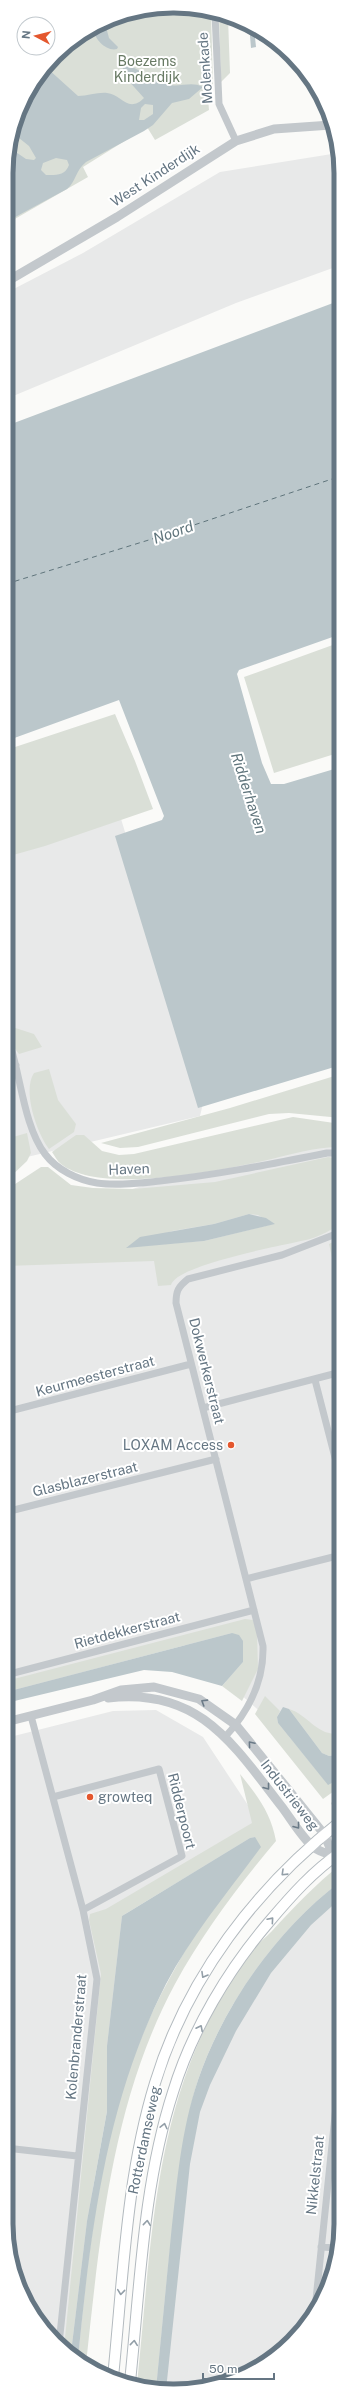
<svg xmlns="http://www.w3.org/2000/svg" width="347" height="2397" font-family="'Public Sans',sans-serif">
	<rect width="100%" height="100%" fill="#fafaf8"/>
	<path fill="#e8e9e9" d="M 338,153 L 341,162 L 341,265 L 236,303 L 6,399 L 6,293 L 83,253 L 220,172 Z
		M 118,809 L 205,1095 L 200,1116 L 6,1162 L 6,836 Z
		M 341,1138 L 341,1765 L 327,1770 L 184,1645 L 6,1693 L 6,1226 L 204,1168 Z
		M 156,1710 L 203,1737 L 265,1831 L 125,1913 L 94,2166 L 84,2363 L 55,2342 L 19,2287 L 6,2223 L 6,1738 L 113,1711 Z
		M 341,1874 L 341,2235 L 324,2297 L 284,2349 L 228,2382 L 163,2391 L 143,2385 L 167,2176 L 245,1974 L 310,1896 Z"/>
	<path fill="#dadfd7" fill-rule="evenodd" d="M 185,6 L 211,13 L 213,85 L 207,87 L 209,110 L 155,140 L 147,127 L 83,167 L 88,177 L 6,224 L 6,162 L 23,99 L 63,47 L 120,15 Z
		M 219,16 L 228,18 L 230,73 L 221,82 Z
		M 341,642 L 341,752 L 274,773 L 244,677 Z
		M 115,714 L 135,761 L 153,809 L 45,846 L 6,857 L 6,750 Z
		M 6,1025 L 34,1034 L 42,1047 L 19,1054 L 6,1037 Z
		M 49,1069 L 58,1100 L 76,1124 L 74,1132 L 49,1149 C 37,1133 22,1091 34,1073 Z
		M 341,1074 L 341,1118 L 289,1113 L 269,1114 L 138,1147 L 120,1148 L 101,1143 L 230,1108 Z
		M 293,1117 L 341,1124 L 341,1147 C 314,1147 289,1155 263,1161 C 217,1171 100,1195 61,1164 C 57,1161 55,1156 52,1152 L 76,1135 L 84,1135 L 102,1151 L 119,1155 L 134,1154 Z
		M 27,1133 L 31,1153 L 27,1161 L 6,1181 L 6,1139 Z
		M 328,1157 L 341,1159 L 341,1224 C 331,1230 320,1236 310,1239 C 286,1245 177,1264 171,1285 L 158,1286 L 154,1261 L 6,1266 L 6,1190 L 41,1167 L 48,1167 L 71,1185 L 93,1188 L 133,1189 L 215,1182 ZM 249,1214 L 258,1215 L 274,1224 L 204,1241 L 127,1247 L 172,1231 L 214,1224 Z
		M 341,1238 L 341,1298 L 329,1244 Z
		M 245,1619 L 253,1620 L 257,1633 L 258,1669 L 242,1701 L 222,1686 L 243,1662 L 232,1633 L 6,1692 L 6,1681 Z
		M 265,1696 L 280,1711 L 277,1717 L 278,1723 L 328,1784 L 341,1778 L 341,1786 L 323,1799 L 255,1714 Z
		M 289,1709 C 309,1715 318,1738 341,1733 L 341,1753 L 329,1756 L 322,1753 Z
		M 240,1774 C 257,1795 271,1813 276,1841 C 239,1885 203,1933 175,1984 C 112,2101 100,2235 86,2364 L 78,2358 C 89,2247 100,2135 144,2031 C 173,1963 217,1901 255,1837 L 250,1838 L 122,1916 L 107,2046 L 107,2111 L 87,2221 L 71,2353 L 64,2348 L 101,1974 L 89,1920 L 90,1914 L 106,1909 L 252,1823 Z
		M 341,1795 L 341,1811 L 335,1812 L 331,1803 Z
		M 341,1864 L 341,1881 C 277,1930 224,2004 198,2080 C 189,2107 186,2136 182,2163 C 169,2238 164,2314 156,2389 L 137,2384 C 153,2231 153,2084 249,1955 C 255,1946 264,1939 272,1931 C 294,1907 316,1884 341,1864 Z"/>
	<path fill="#bbc7cb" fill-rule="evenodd" d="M 105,23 L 109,38 L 118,47 L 117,49 C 107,52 94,39 94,30 Z
		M 249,24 L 254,28 L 256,47 L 251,48 Z
		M 121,63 C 139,67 151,81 169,85 C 181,87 192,81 203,87 L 189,99 L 172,103 L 153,125 L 144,131 L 86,162 C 75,171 76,182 67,189 L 6,222 L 6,162 L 10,148 L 26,159 L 34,160 L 36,158 L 29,146 L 14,134 L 23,99 L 47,68 L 78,96 C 88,96 98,92 107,93 C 121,94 128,114 144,98 L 126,78 ZM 145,104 L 153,105 L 153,114 L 144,120 L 139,120 L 141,108 ZM 56,158 L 67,160 L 69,165 C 65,176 56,175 46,175 L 41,170 L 43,163 Z
		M 341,300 L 341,634 L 239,670 L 237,674 L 262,763 L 271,784 L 284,784 L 341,767 L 341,1065 L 198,1108 L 115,836 L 162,820 L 164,816 L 119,700 L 6,741 L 6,426 Z
		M 249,1214 L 266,1218 L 275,1224 L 204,1241 L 126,1248 L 140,1237 L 214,1224 Z
		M 232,1633 L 239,1635 L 243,1641 L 243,1662 L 222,1686 L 172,1672 L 144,1670 L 6,1703 L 6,1692 Z
		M 283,1707 L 289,1709 L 322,1753 L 329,1756 L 341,1754 L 341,1778 L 328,1785 L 278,1723 L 277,1717 Z
		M 255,1837 L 261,1847 C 228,1892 192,1935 166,1984 C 106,2101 91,2229 78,2358 L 71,2353 L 87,2221 L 107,2111 L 107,2046 L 122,1916 L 250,1838 Z
		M 341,1881 L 341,1898 L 311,1925 L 271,1973 L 236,2031 L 210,2085 L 200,2112 L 190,2164 L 166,2390 L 156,2389 C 161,2338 166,2286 171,2235 C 177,2183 181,2130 198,2080 C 224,2004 277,1930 341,1881 Z"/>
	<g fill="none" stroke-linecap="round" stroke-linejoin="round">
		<path stroke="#60757c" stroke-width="1" stroke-dasharray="5 4" stroke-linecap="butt" d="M 6,584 L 152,539 L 341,476"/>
		<g stroke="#b3babf" stroke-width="12">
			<path id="secondary" d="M 113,2377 C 123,2280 126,2177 155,2083 C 187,1978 256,1888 341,1821
				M 130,2382 C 140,2286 143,2185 173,2092 C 192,2030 228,1970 269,1922 C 291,1896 313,1871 341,1852"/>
		</g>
		<path stroke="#c3c8cc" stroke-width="7" d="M 215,14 L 219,104 L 236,141
			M 6,1042 L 11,1048 C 21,1080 25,1128 45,1154 C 57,1170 78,1180 97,1183 C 117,1186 140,1183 160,1181 C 216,1175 271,1164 327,1153 L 341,1153
			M 6,1068 L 16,1065
			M 315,1380 L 341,1481
			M 203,1408 L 341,1372
			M 6,1412 L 191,1364
			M 6,1512 L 216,1459
			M 246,1579 L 341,1555
			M 6,1675 L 254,1610
			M 31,1716 L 83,1910 L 97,1979 L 59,2344
			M 225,1737 C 249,1711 264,1682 263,1646 L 176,1303 C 176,1291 178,1287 188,1279 L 282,1255 L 341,1232
			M 53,1797 L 159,1769 L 182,1856 L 83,1910
			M 6,2148 L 77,2156
			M 321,2247 L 337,2248
			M 315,2309 L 341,2058"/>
		<path stroke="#c3c8cc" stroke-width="9" d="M 6,282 L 117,217 L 236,141 L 274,129 L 331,125
			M 108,1698 C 199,1687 233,1744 282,1807 C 291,1819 301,1836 312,1846 C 317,1851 327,1853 334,1857
			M 6,1722 L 93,1700 L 121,1690 L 154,1687 L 199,1699 L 236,1725 L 324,1834 L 334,1857"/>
		<use href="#secondary" stroke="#fff" stroke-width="10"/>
	</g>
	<defs><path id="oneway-chevron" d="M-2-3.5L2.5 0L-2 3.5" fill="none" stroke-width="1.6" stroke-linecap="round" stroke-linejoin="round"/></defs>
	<g stroke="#6a7a87">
		<use href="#oneway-chevron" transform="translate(204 1702) rotate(-148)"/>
		<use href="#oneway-chevron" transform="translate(251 1744) rotate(-130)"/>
		<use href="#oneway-chevron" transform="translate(267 1787) rotate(52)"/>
		<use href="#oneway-chevron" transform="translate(297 1826) rotate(52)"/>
	</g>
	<g stroke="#939fa8">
		<use href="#oneway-chevron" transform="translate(284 1873) rotate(136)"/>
		<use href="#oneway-chevron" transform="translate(271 1920) rotate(-49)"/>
		<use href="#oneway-chevron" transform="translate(204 1975) rotate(120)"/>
		<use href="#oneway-chevron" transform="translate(200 2028) rotate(-63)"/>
		<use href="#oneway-chevron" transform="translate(164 2126) rotate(-77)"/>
		<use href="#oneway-chevron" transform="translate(147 2223) rotate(-84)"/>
		<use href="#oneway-chevron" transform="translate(121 2292) rotate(96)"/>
		<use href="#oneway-chevron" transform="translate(134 2343) rotate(-84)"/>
	</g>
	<g fill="#e4572e" stroke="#fff" stroke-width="1.5">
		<circle cx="231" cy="1445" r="4"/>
		<circle cx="90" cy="1797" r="4"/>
	</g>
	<g text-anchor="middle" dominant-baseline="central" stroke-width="4" stroke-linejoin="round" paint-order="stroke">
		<g font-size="14" fill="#687a64" stroke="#fff">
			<text x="147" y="61">Boezems<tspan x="147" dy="16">Kinderdijk</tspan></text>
		</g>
		<g font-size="14" fill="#657683" stroke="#fff">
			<text transform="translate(205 68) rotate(-94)">Molenkade</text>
			<text transform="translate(155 175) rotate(-33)">West Kinderdijk</text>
			<text transform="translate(129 1169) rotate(-2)">Haven</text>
			<text transform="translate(207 1371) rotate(76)">Dokwerkerstraat</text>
			<text transform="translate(95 1376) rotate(-15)">Keurmeesterstraat</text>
			<text transform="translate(85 1479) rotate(-14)">Glasblazerstraat</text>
			<text transform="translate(127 1630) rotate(-15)">Rietdekkerstraat</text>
			<text transform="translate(290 1795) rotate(52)">Industrieweg</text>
			<text transform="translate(182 1811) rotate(76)">Ridderpoort</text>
			<text transform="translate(76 2037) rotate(-85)">Kolenbranderstraat</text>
			<text transform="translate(144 2140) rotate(-78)">Rotterdamseweg</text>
			<text transform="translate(315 2175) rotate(-84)">Nikkelstraat</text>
		</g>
		<g font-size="14" fill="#657683" stroke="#fff" text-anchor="end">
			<text x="223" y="1445">LOXAM Access</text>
			<text x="98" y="1797" text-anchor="start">growteq</text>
		</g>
		<g font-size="15" font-style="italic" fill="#60757c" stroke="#fff">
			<text transform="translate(173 532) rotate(-19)">Noord</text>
			<text transform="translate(249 793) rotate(72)">Ridderhaven</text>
		</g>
	</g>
	<path d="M0 0H347V2397H0ZM173 13H174A160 160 0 0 1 334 173V2224A160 160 0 0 1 174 2384H173A160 160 0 0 1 13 2224V173A160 160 0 0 1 173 13Z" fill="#fff" fill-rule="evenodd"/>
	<path fill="none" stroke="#657683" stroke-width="5" d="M173 13H174A160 160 0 0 1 334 173V2224A160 160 0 0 1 174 2384H173A160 160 0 0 1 13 2224V173A160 160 0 0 1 173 13Z"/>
	<g transform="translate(36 36) rotate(277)"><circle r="19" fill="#ffffff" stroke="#c1c8cd"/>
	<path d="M0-3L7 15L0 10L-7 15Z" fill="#e4572e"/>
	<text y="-6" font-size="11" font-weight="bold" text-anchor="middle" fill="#657683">N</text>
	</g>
	<path d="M203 2373v6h71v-6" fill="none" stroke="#657683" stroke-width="2"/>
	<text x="209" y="2373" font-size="12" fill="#657683" stroke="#ffffff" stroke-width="3" paint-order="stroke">50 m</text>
</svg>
